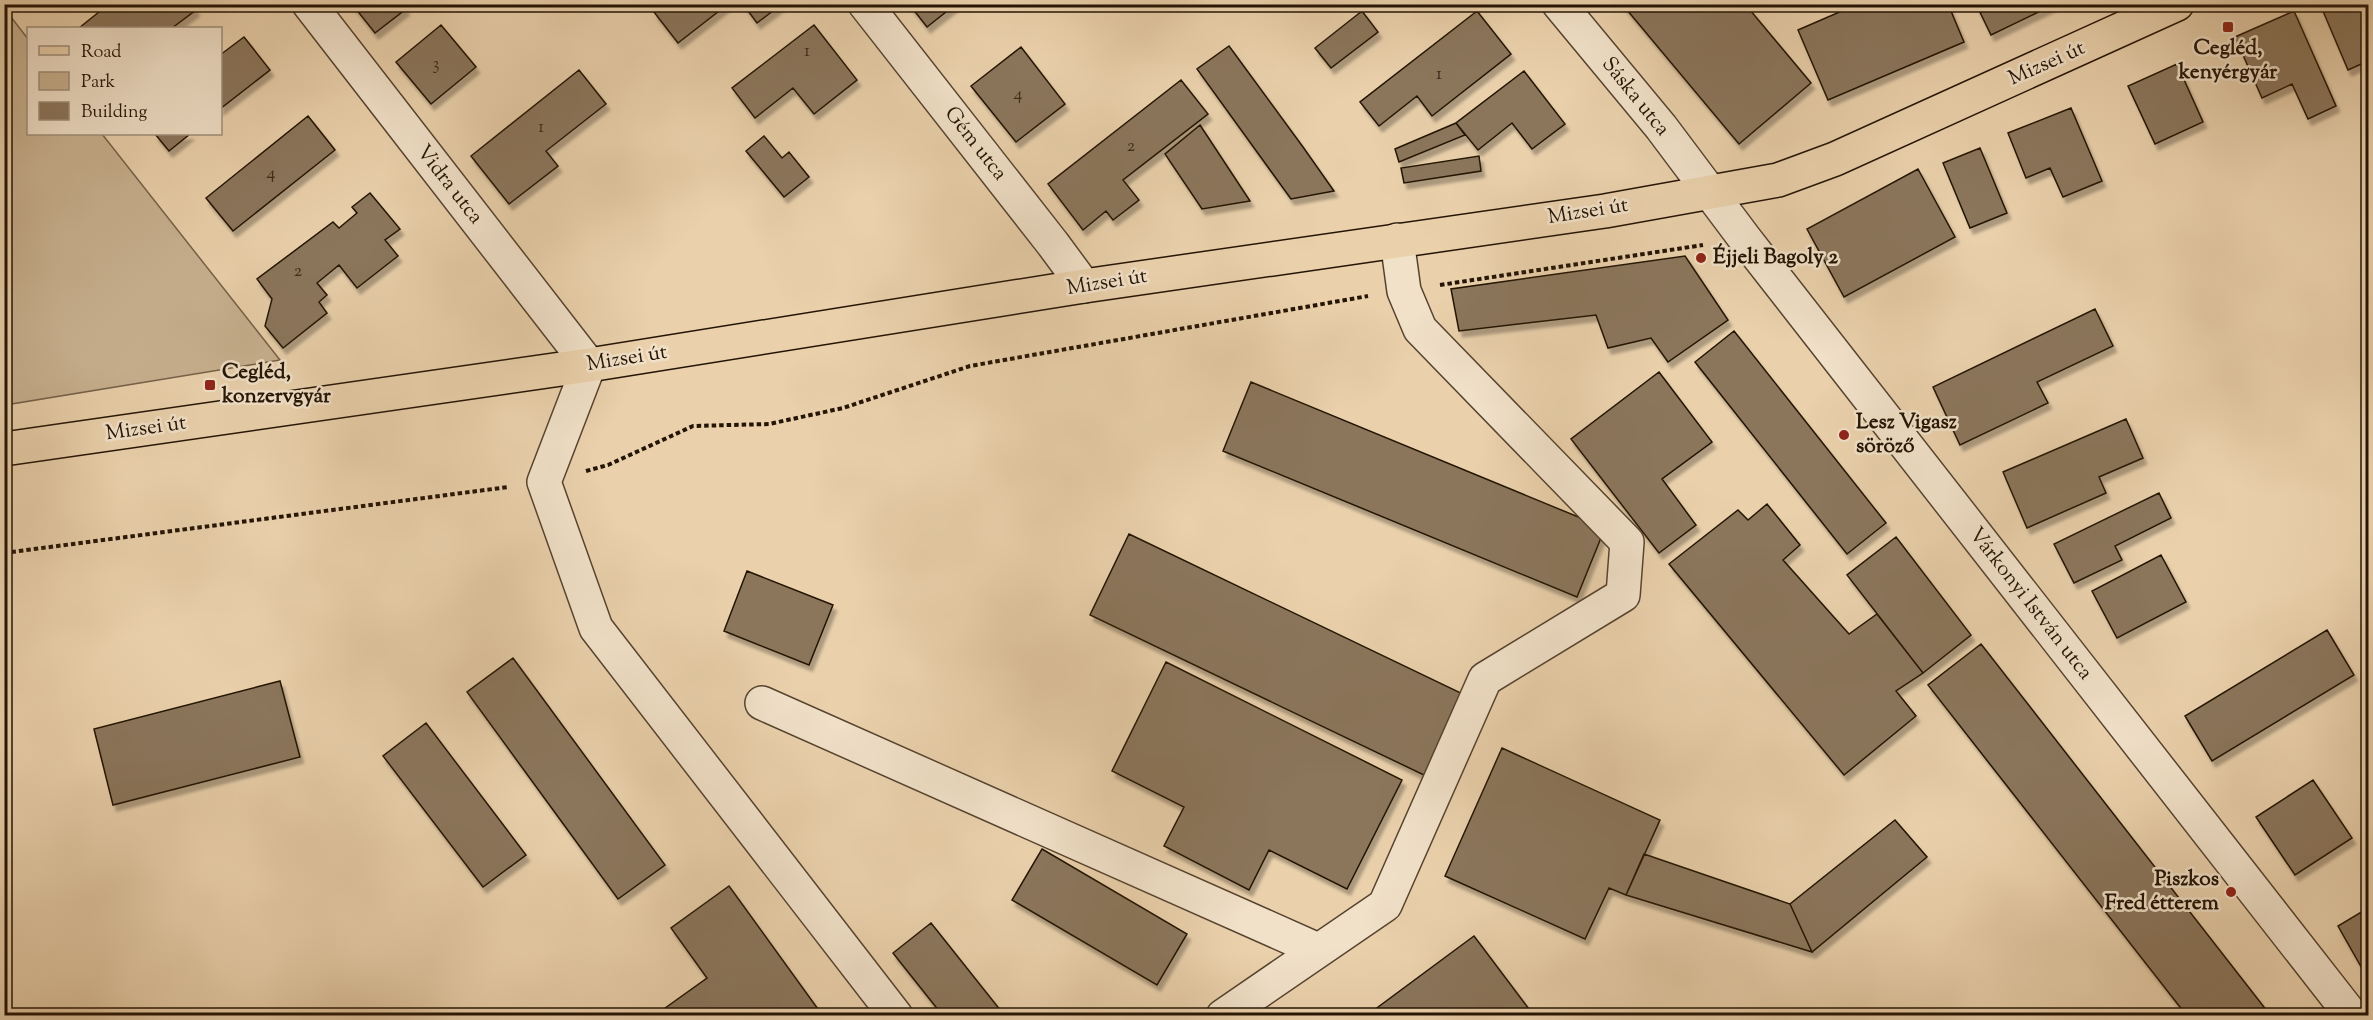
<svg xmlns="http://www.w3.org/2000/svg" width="2373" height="1020" font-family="'Sorts Mill Goudy',serif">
	<defs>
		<filter id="shadow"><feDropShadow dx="3.5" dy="6" stdDeviation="1.5" flood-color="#0004"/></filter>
	</defs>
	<rect width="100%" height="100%" fill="#ead1ac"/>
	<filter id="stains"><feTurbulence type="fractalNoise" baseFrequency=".00333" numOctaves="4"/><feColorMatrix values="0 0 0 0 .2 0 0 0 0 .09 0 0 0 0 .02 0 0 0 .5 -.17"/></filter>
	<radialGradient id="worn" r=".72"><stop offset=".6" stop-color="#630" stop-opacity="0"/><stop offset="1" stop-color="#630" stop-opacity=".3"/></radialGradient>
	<path fill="#c8b190" stroke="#76624a" stroke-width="1.5" d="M 4,8 L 28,39 L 28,134 L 102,134 L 280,360 L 5,405 Z"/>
	<path fill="#8b765c" stroke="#241405" stroke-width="1.5" filter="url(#shadow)" d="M 109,4 L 192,4 L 196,10 L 172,28 L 79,28 Z
		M 352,4 L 402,4 L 406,9 L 375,33 Z
		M 664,4 L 728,4 L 678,43 L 654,12 Z
		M 743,4 L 782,4 L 757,23 Z
		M 909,4 L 956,4 L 927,27 Z
		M 1622,4 L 1745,4 L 1811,83 L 1739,144 Z
		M 1858,4 L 1948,4 L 1964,42 L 1828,100 L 1798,30 Z
		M 1976,4 L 2055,4 L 1991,35 Z
		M 2320,4 L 2368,4 L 2368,61 L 2348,70 Z
		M 1362,11 L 1378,32 L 1331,68 L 1315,48 Z
		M 1477,11 L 1511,54 L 1432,116 L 1417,96 L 1379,126 L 1360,102 Z
		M 2294,11 L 2336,106 L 2308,119 L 2292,84 L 2262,98 L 2235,37 Z
		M 441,25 L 476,67 L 431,104 L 396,62 Z
		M 814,25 L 857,80 L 814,114 L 793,88 L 755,118 L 732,88 Z
		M 244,37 L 270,70 L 220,109 L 220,55 Z
		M 1229,46 L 1303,147 L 1334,191 L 1291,199 L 1197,69 Z
		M 1021,47 L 1065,104 L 1016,142 L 971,86 Z
		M 2177,64 L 2203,122 L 2155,144 L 2128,86 Z
		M 579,70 L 606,104 L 546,151 L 558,166 L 509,204 L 471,156 Z
		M 1524,71 L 1565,124 L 1532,149 L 1512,123 L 1478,150 L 1456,123 Z
		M 1181,80 L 1208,114 L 1123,180 L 1139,200 L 1113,220 L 1106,211 L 1083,230 L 1048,184 Z
		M 2071,108 L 2102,181 L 2063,197 L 2050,168 L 2026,178 L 2008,133 Z
		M 308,116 L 335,150 L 233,231 L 206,198 Z
		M 1456,123 L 1465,135 L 1399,162 L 1395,149 Z
		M 1200,125 L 1250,201 L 1202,209 L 1165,154 Z
		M 155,134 L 190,134 L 169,151 Z
		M 764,136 L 782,158 L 789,152 L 809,177 L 784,197 L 746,151 Z
		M 1980,148 L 2007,213 L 1970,228 L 1943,163 Z
		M 1479,156 L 1481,171 L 1404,183 L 1401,168 Z
		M 1918,169 L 1955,237 L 1844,297 L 1807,229 Z
		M 370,193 L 400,229 L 385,240 L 398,256 L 357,288 L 339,265 L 317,283 L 327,295 L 319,302 L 327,313 L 283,348 L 265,326 L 272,299 L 257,279 L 333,222 L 339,228 L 357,213 L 352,207 Z
		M 1685,256 L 1728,320 L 1668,362 L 1651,338 L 1608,348 L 1596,315 L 1459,331 L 1451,289 Z
		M 2095,309 L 2113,346 L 2037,382 L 2048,403 L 1960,445 L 1933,387 Z
		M 1734,331 L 1886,523 L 1847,554 L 1695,362 Z
		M 1659,372 L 1712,442 L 1662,479 L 1696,525 L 1659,553 L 1571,439 Z
		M 1251,382 L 1605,528 L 1577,597 L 1223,451 Z
		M 2126,419 L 2143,458 L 2099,477 L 2106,493 L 2027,528 L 2003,472 Z
		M 2159,493 L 2171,518 L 2115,546 L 2122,560 L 2074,583 L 2054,544 Z
		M 1767,504 L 1800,545 L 1783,560 L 1849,634 L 1877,614 L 1923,673 L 1896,691 L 1916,716 L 1844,775 L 1669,564 L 1738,510 L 1748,520 Z
		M 1129,534 L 1465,695 L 1426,776 L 1090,615 Z
		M 1896,537 L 1971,635 L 1923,673 L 1847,575 Z
		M 2161,555 L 2186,602 L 2117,638 L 2092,591 Z
		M 747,571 L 833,605 L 809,665 L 724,631 Z
		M 2327,630 L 2354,675 L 2212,761 L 2185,716 Z
		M 1981,644 L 2271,1016 L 2187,1016 L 1928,685 Z
		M 513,658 L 665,865 L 618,899 L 467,692 Z
		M 1166,662 L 1402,780 L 1347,889 L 1269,850 L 1249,890 L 1164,846 L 1184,807 L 1112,771 Z
		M 280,681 L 300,757 L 113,805 L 94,729 Z
		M 426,723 L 526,855 L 483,887 L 383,756 Z
		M 1502,748 L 1660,820 L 1626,895 L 1609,888 L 1585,939 L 1445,876 Z
		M 2313,780 L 2352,838 L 2295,875 L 2256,817 Z
		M 1895,820 L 1927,857 L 1812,952 L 1790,904 Z
		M 1042,849 L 1187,934 L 1157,985 L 1012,900 Z
		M 1644,854 L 1790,904 L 1812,952 L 1626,895 Z
		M 729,886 L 823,1016 L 654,1016 L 707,978 L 671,928 Z
		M 2368,908 L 2368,979 L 2338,926 Z
		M 931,923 L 1005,1016 L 943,1016 L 893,953 Z
		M 1474,936 L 1529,1009 L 1520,1016 L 1366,1016 Z"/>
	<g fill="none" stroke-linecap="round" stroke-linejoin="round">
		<g stroke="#56432f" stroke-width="36">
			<path id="minor" d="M 309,4 L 589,365 L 544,482 L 596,628 L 896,1016
				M 865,4 L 1053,244 L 1084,286
				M 1559,4 L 1661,127 L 1745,239 L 2352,1016
				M 762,703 L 1318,950
				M 1223,1016 L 1385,905 L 1485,679 L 1623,595 L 1627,542 L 1420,329 L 1404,291 L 1397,240"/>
		</g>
		<g stroke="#241405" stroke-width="36">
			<path id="major" d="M 4,449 L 589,365 L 1084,286 L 1605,211 L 1778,180 L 1835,159 L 2177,4"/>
		</g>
		<path stroke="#241405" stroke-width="4" stroke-dasharray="4.5 3" stroke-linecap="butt" d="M 1440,285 L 1703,245
			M 586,471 L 608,465 L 693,426 L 769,424 L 843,408 L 970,366 L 1368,296
			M 4,553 L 508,487"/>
		<use href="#minor" stroke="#f1e1c9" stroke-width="33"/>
		<use href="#major" stroke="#ead1ac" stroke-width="33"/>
	</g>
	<g fill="#8f2418" stroke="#f1e1c9" stroke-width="2">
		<rect x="2222" y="21" width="12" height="12" rx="3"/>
		<circle cx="1701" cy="258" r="6"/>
		<rect x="204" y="379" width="12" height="12" rx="3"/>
		<circle cx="1844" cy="435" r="6"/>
		<circle cx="2231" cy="892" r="6"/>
	</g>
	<g text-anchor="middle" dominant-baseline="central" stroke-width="5" stroke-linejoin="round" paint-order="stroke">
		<g font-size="18" fill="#3e2c1b">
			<text x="807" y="52">1</text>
			<text x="436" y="65">3</text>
			<text x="1439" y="75">1</text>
			<text x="1018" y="95">4</text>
			<text x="541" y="128">1</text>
			<text x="1131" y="147">2</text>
			<text x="271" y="174">4</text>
			<text x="298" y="272">2</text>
		</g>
		<g font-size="21" font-weight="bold" fill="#241405" stroke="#f1e1c9" text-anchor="start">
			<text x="2228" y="49" text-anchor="middle">Cegléd,<tspan x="2228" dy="24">kenyérgyár</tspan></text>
			<text x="1713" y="258">Éjjeli Bagoly 2</text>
			<text x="222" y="373">Cegléd,<tspan x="222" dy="24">konzervgyár</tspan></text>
			<text x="1856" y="423">Lesz Vigasz<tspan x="1856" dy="24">söröző</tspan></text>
			<text x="2219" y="880" text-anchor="end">Piszkos<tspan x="2219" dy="24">Fred étterem</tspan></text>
		</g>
		<g font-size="21" fill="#241405" stroke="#f1e1c9">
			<text transform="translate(2047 64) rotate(-24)">Mizsei út</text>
			<text transform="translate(1635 97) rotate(51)">Sáska utca</text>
			<text transform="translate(975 144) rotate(52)">Gém utca</text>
			<text transform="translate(449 185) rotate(52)">Vidra utca</text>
			<text transform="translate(1588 212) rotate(-9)">Mizsei út</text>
			<text transform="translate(1107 283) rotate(-9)">Mizsei út</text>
			<text transform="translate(627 359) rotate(-9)">Mizsei út</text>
			<text transform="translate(146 429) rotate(-8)">Mizsei út</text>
			<text transform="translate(2030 604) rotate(52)">Várkonyi István utca</text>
		</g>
	</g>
	<rect width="2373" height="1020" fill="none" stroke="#ead1ac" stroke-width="24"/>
	<rect x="6" y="6" width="2361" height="1008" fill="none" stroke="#241405" stroke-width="3"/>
	<rect x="12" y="12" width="2349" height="996" fill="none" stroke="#241405" stroke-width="1.5"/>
	<rect x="27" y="27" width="195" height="108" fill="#f1e1c9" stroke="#9f8f7b" stroke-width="1.5"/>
	<rect x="39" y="46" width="30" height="9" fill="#ead1ac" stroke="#9f8f7b" stroke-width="1.5"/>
	<text x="81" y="57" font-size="18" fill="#241405">Road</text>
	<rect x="39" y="72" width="30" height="18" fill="#c8b190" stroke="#9f8f7b" stroke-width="1.5"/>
	<text x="81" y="87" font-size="18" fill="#241405">Park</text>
	<rect x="39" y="102" width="30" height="18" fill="#8b765c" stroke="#9f8f7b" stroke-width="1.5"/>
	<text x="81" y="117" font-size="18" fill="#241405">Building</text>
	<rect width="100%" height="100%" filter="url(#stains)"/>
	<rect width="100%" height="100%" fill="url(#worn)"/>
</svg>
